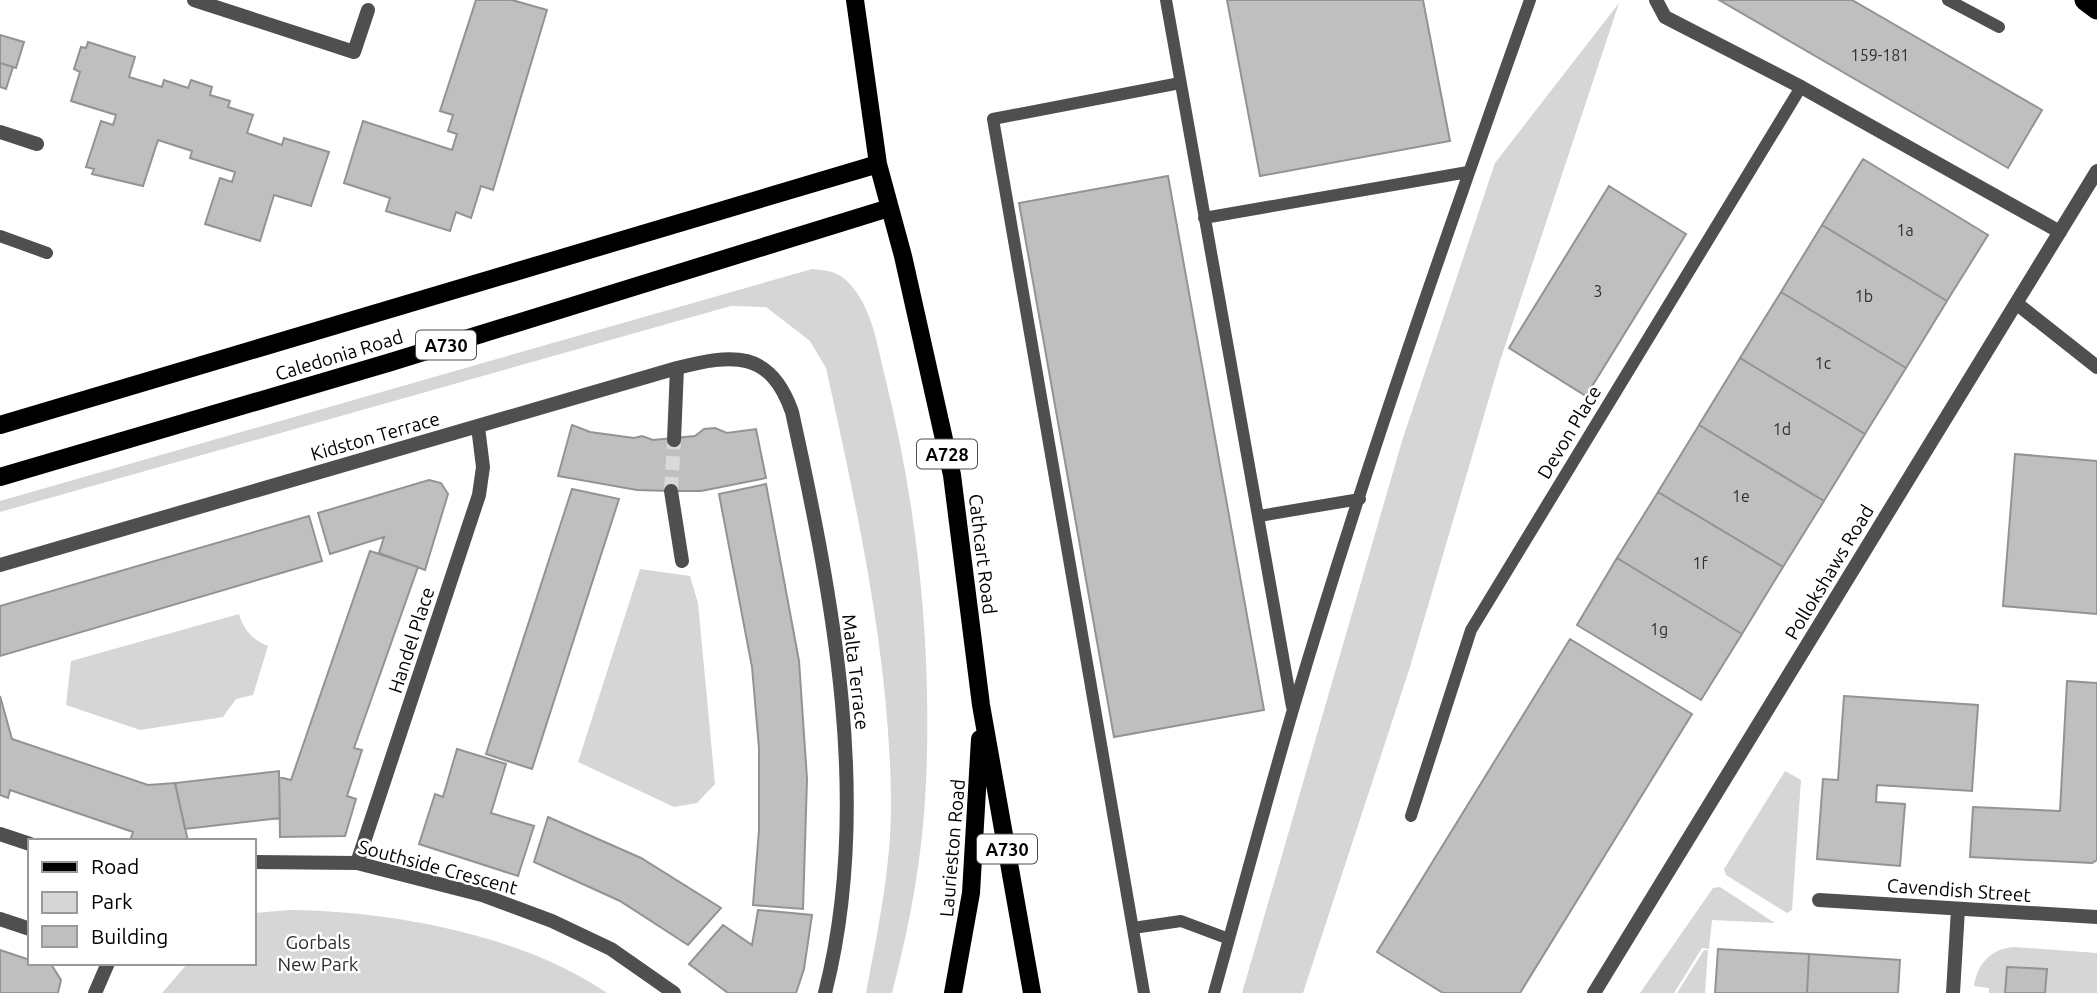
<svg xmlns="http://www.w3.org/2000/svg" width="2097" height="993" font-family="Ubuntu,sans-serif">
	<rect width="100%" height="100%" fill="#fff"/>
	<path fill="#d6d6d6" d="M 1619,3 L 1500,361 L 1410,667 L 1303,993 L 1242,993 L 1402,441 L 1495,163 Z
		M 812,269 C 825,270 836,271 846,280 C 872,305 877,344 885,377 C 918,509 932,648 926,783 C 923,855 910,924 892,993 L 866,993 C 878,929 892,864 891,798 C 889,652 857,509 826,368 L 810,341 L 766,307 L 731,306 L 0,512 L 0,501 Z
		M 640,569 L 690,576 L 698,603 L 715,784 L 697,803 L 674,807 L 578,762 Z
		M 239,614 C 244,631 252,639 268,646 L 253,695 L 236,699 L 223,717 L 140,730 L 66,705 L 71,661 Z
		M 1785,771 L 1801,780 L 1792,910 L 1787,913 L 1726,875 L 1724,869 Z
		M 1720,887 L 1775,923 L 1712,920 L 1709,949 L 1702,948 L 1674,993 L 1640,993 L 1713,888 Z
		M 290,910 C 392,911 522,935 607,993 L 162,993 L 188,963 L 254,963 L 254,913 Z
		M 2013,947 L 2097,953 L 2097,993 L 2045,993 L 2047,969 L 2007,967 L 2005,993 L 1989,993 L 1989,988 L 1974,986 C 1977,965 1990,949 2013,947 Z
		M 1704,950 L 1708,950 L 1705,993 L 1677,993 Z"/>
	<path fill="#bfbfbf" stroke="#939393" stroke-width="2" d="M 476,0 L 512,0 L 547,10 L 493,190 L 481,186 L 471,218 L 456,212 L 450,231 L 386,211 L 390,198 L 344,183 L 363,121 L 452,150 L 457,134 L 448,131 L 453,115 L 440,111 Z
		M 1227,0 L 1423,0 L 1450,141 L 1260,176 Z
		M 1719,0 L 1852,0 L 2042,110 L 2008,168 Z
		M 0,35 L 24,42 L 16,68 L 0,63 Z
		M 88,42 L 135,57 L 129,77 L 162,87 L 164,80 L 188,88 L 191,80 L 212,87 L 210,95 L 230,101 L 228,107 L 253,115 L 247,133 L 282,145 L 284,138 L 329,152 L 311,206 L 274,195 L 260,241 L 205,224 L 220,178 L 232,182 L 235,172 L 190,158 L 192,151 L 158,140 L 143,186 L 92,174 L 94,169 L 86,167 L 101,121 L 113,125 L 116,115 L 71,101 L 80,72 L 74,69 L 81,47 L 86,48 Z
		M 0,63 L 13,67 L 6,89 L 0,87 Z
		M 1863,159 L 1988,235 L 1947,301 L 1822,225 Z
		M 1168,176 L 1264,710 L 1114,737 L 1019,203 Z
		M 1609,186 L 1686,234 L 1586,396 L 1509,348 Z
		M 1822,225 L 1947,301 L 1906,368 L 1781,292 Z
		M 1781,292 L 1906,368 L 1865,434 L 1740,358 Z
		M 1740,358 L 1865,434 L 1824,501 L 1699,425 Z
		M 572,425 L 590,432 L 634,438 L 642,436 L 653,440 L 695,436 L 704,429 L 715,428 L 727,433 L 756,429 L 766,478 L 701,491 L 671,491 L 637,490 L 558,476 Z
		M 1699,425 L 1824,501 L 1783,567 L 1658,492 Z
		M 2015,454 L 2097,461 L 2097,614 L 2003,606 Z
		M 429,480 L 441,483 L 448,494 L 425,570 L 379,553 L 384,537 L 330,554 L 318,513 Z
		M 766,484 L 799,661 L 807,779 L 803,909 L 753,905 L 759,830 L 759,748 L 752,667 L 719,494 Z
		M 572,489 L 619,499 L 532,769 L 486,754 Z
		M 1658,492 L 1783,567 L 1742,634 L 1617,558 Z
		M 309,516 L 322,561 L 0,656 L 0,606 Z
		M 370,551 L 418,567 L 354,748 L 362,750 L 347,796 L 356,799 L 345,836 L 280,837 L 279,777 L 291,780 Z
		M 1617,558 L 1742,634 L 1701,700 L 1577,625 Z
		M 1570,639 L 1692,714 L 1520,993 L 1443,993 L 1377,952 Z
		M 2067,681 L 2097,683 L 2097,860 L 2092,863 L 1970,857 L 1973,807 L 2060,811 Z
		M 0,696 L 12,739 L 148,785 L 175,783 L 188,841 L 130,841 L 133,832 L 10,790 L 8,798 L 0,795 Z
		M 1844,696 L 1978,705 L 1972,791 L 1877,785 L 1876,802 L 1905,804 L 1900,866 L 1817,859 L 1823,779 L 1838,780 Z
		M 457,749 L 506,764 L 491,813 L 534,826 L 518,876 L 419,844 L 435,794 L 443,797 Z
		M 279,771 L 280,818 L 185,829 L 175,783 Z
		M 548,817 L 641,858 L 721,908 L 688,945 L 620,901 L 534,862 Z
		M 758,910 L 812,915 L 804,969 L 796,993 L 728,993 L 689,964 L 723,925 L 752,945 Z
		M 1718,949 L 1809,954 L 1807,993 L 1715,993 Z
		M 0,950 L 30,960 L 30,963 L 51,964 L 61,980 L 58,993 L 0,993 Z
		M 1809,954 L 1900,960 L 1898,993 L 1807,993 Z
		M 2007,967 L 2047,969 L 2045,993 L 2005,993 Z"/>
	<g fill="none" stroke-linecap="round" stroke-linejoin="round">
		<path stroke="#d9d9d9" stroke-width="14" stroke-dasharray="14 7" stroke-linecap="butt" d="M 671,491 L 674,440"/>
		<path stroke="#4f4f4f" stroke-width="12" d="M 1166,0 L 1292,707
			M 1948,0 L 1999,27
			M 1204,218 L 1468,172
			M 0,236 L 47,253
			M 1259,516 L 1360,499
			M 1411,816 L 1471,630 L 1801,87
			M 1133,928 L 1181,921 L 1229,939
			M 1144,993 L 993,119 L 1180,83
			M 1214,993 C 1240,900 1265,806 1292,713 C 1363,472 1446,236 1530,0"/>
		<path stroke="#4f4f4f" stroke-width="14" d="M 194,0 L 354,52 L 368,10
			M 1656,0 L 1665,17 L 1801,87 L 2060,232
			M 0,132 L 37,144
			M 2016,303 L 2097,367
			M 674,440 L 677,368
			M 671,491 L 682,561
			M 0,565 L 677,368 C 732,354 770,349 792,412 C 833,599 873,805 825,993
			M 0,834 L 30,844
			M 254,862 L 357,863 L 482,895 L 552,921 L 611,949 L 674,993
			M 357,863 L 479,495 L 483,467 L 478,427
			M 1819,900 L 2097,917
			M 0,919 L 30,929
			M 95,993 L 108,963
			M 1594,993 L 2097,171
			M 1953,993 L 1958,909"/>
		<path stroke="#000" stroke-width="18" d="M 855,0 L 878,164 L 903,256 L 952,475 L 981,705 L 1032,993
			M 0,425 L 878,164
			M 0,477 L 391,362 L 889,208
			M 953,993 L 971,893 L 980,739"/>
		<path stroke="#000" stroke-width="21" d="M 2085,0 L 2097,9"/>
	</g>
	<g text-anchor="middle" dominant-baseline="central" stroke-width="5" stroke-linejoin="round" paint-order="stroke">
		<g font-size="16" fill="#303030">
			<text x="1880" y="55">159-181</text>
			<text x="1905" y="230">1a</text>
			<text x="1598" y="291">3</text>
			<text x="1864" y="296">1b</text>
			<text x="1823" y="363">1c</text>
			<text x="1782" y="429">1d</text>
			<text x="1741" y="496">1e</text>
			<text x="1700" y="563">1f</text>
			<text x="1659" y="629">1g</text>
		</g>
		<g fill="#fff" stroke="#4c4c4c" stroke-width="2">
			<rect x="416" y="330.5" width="60" height="29" rx="5"/>
			<rect x="917" y="439.5" width="60" height="29" rx="5"/>
			<rect x="977" y="834.5" width="60" height="29" rx="5"/>
		</g>
		<g font-size="18" font-weight="bold" fill="#000">
			<text x="446" y="345">A730</text>
			<text x="947" y="454">A728</text>
			<text x="1007" y="849">A730</text>
		</g>
		<g font-size="19" fill="#000" stroke="#fff">
			<text transform="translate(339 355) rotate(-17)">Caledonia Road</text>
			<text transform="translate(1569 432) rotate(-59)">Devon Place</text>
			<text transform="translate(375 436) rotate(-16)">Kidston Terrace</text>
			<text transform="translate(983 554) rotate(83)">Cathcart Road</text>
			<text transform="translate(1829 572) rotate(-59)">Pollokshaws Road</text>
			<text transform="translate(411 640) rotate(-72)">Handel Place</text>
			<text transform="translate(856 672) rotate(83)">Malta Terrace</text>
			<text transform="translate(952 848) rotate(-85)">Laurieston Road</text>
			<text transform="translate(438 867) rotate(15)">Southside Crescent</text>
			<text transform="translate(1959 890) rotate(4)">Cavendish Street</text>
		</g>
		<g font-size="19" fill="#2d2d2d" stroke="#fff">
			<text x="318" y="942">Gorbals<tspan x="318" dy="22">New Park</tspan></text>
		</g>
	</g>
	<rect x="28" y="839" width="228" height="126" fill="#ffffff" stroke="#999999" stroke-width="2"/>
	<rect x="42" y="862" width="35" height="10" fill="#000000" stroke="#999999" stroke-width="2"/>
	<text x="91" y="874" font-size="21" fill="#000000">Road</text>
	<rect x="42" y="892" width="35" height="21" fill="#d6d6d6" stroke="#999999" stroke-width="2"/>
	<text x="91" y="909" font-size="21" fill="#000000">Park</text>
	<rect x="42" y="926" width="35" height="21" fill="#bfbfbf" stroke="#999999" stroke-width="2"/>
	<text x="91" y="944" font-size="21" fill="#000000">Building</text>
</svg>
